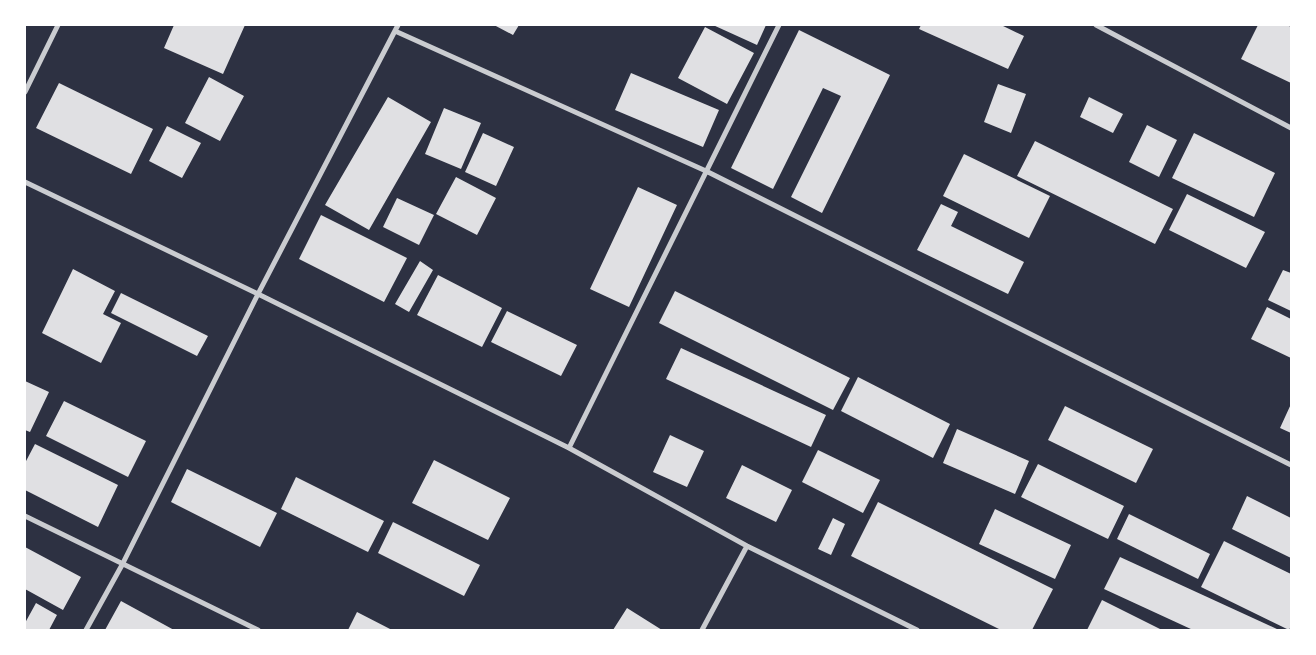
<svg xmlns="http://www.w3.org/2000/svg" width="1316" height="655" font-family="'Public Sans',sans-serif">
	<rect width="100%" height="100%" fill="#2d3142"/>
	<path fill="#e0e0e3" d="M 174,25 L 245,25 L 223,74 L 164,48 Z
		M 494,25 L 519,25 L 513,35 Z
		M 713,25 L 766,25 L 757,45 Z
		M 921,25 L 1001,25 L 1024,36 L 1008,69 L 919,29 Z
		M 1258,25 L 1287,25 L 1291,27 L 1291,83 L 1241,59 Z
		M 705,27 L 754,53 L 727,104 L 678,78 Z
		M 799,30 L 890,75 L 822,213 L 791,197 L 841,96 L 823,88 L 773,189 L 731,168 Z
		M 631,73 L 719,110 L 703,147 L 615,110 Z
		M 209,77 L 244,96 L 220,141 L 185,123 Z
		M 59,83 L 153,129 L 131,174 L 36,128 Z
		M 998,84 L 1026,94 L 1011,133 L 984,122 Z
		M 388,97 L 431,122 L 369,230 L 325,205 Z
		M 1089,97 L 1123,114 L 1113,133 L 1080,117 Z
		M 444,108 L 481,123 L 461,169 L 425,154 Z
		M 1147,125 L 1177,140 L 1159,177 L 1129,162 Z
		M 167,126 L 201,143 L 182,178 L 149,161 Z
		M 483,133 L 514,147 L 496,186 L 465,172 Z
		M 1194,133 L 1275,173 L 1254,217 L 1172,178 Z
		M 1035,141 L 1173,209 L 1155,244 L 1017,176 Z
		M 964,154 L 1050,196 L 1029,238 L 943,196 Z
		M 456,177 L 496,198 L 477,235 L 436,214 Z
		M 638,187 L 677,205 L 629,307 L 590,289 Z
		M 1187,194 L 1265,232 L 1246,268 L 1169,230 Z
		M 397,198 L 434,215 L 419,245 L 383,227 Z
		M 941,204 L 958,212 L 951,226 L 1024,262 L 1008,294 L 917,250 Z
		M 321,215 L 407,258 L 384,302 L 299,259 Z
		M 420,261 L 433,270 L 409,312 L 395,304 Z
		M 73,269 L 115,291 L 103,314 L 121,323 L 101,363 L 42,333 Z
		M 1283,270 L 1291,273 L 1291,311 L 1268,300 Z
		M 438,275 L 502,308 L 482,347 L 417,315 Z
		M 675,291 L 850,378 L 833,410 L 659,323 Z
		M 121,293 L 208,336 L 197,356 L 111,313 Z
		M 1267,307 L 1291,319 L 1291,358 L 1251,339 Z
		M 507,311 L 577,345 L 561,376 L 491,342 Z
		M 681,348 L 826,415 L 811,447 L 666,379 Z
		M 858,377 L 950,424 L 933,458 L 841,411 Z
		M 25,381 L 49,392 L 30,432 L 25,430 Z
		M 64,401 L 146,441 L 128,477 L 46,436 Z
		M 1291,404 L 1291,433 L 1280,428 Z
		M 1065,406 L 1153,449 L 1136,483 L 1048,440 Z
		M 957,429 L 1029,461 L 1015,494 L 943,463 Z
		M 670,435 L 704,451 L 687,487 L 653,472 Z
		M 35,444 L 118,485 L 98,527 L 25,490 L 25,463 Z
		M 818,450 L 880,480 L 863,513 L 802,482 Z
		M 434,460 L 510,498 L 488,540 L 412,503 Z
		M 1038,464 L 1124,506 L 1108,539 L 1021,497 Z
		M 742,465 L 792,490 L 776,522 L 726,498 Z
		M 187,469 L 277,513 L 260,547 L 171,502 Z
		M 296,477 L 384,521 L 368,552 L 281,509 Z
		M 1247,496 L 1291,518 L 1291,558 L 1232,529 Z
		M 878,502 L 1053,589 L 1032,630 L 1001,630 L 851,556 Z
		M 995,509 L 1071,545 L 1055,579 L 979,544 Z
		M 1129,514 L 1210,554 L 1198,579 L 1117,539 Z
		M 833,518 L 845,524 L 831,555 L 818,549 Z
		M 393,522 L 480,565 L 464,596 L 378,553 Z
		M 1224,541 L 1291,574 L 1291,626 L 1289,630 L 1201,587 Z
		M 25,547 L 81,577 L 63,610 L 25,589 Z
		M 1120,557 L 1279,630 L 1193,630 L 1104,589 Z
		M 1102,600 L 1162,630 L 1087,630 Z
		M 121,601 L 174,630 L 105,630 Z
		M 36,603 L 57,615 L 49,630 L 25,630 L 25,623 Z
		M 627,608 L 662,630 L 613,630 Z
		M 357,612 L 392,630 L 348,630 Z"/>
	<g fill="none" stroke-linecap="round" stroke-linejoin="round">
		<path stroke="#caccd0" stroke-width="5" d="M 1096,25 L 1291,128
			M 395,31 L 706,171 L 1291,465
			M 25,92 L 58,25
			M 25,182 L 258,294 L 569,448 L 747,546 L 917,630
			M 569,448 L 779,25
			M 25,516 L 258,630
			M 86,630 L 122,565 L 258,294 L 398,25
			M 702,630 L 747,546"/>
	</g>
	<rect width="1316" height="655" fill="none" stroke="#ffffff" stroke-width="52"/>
</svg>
